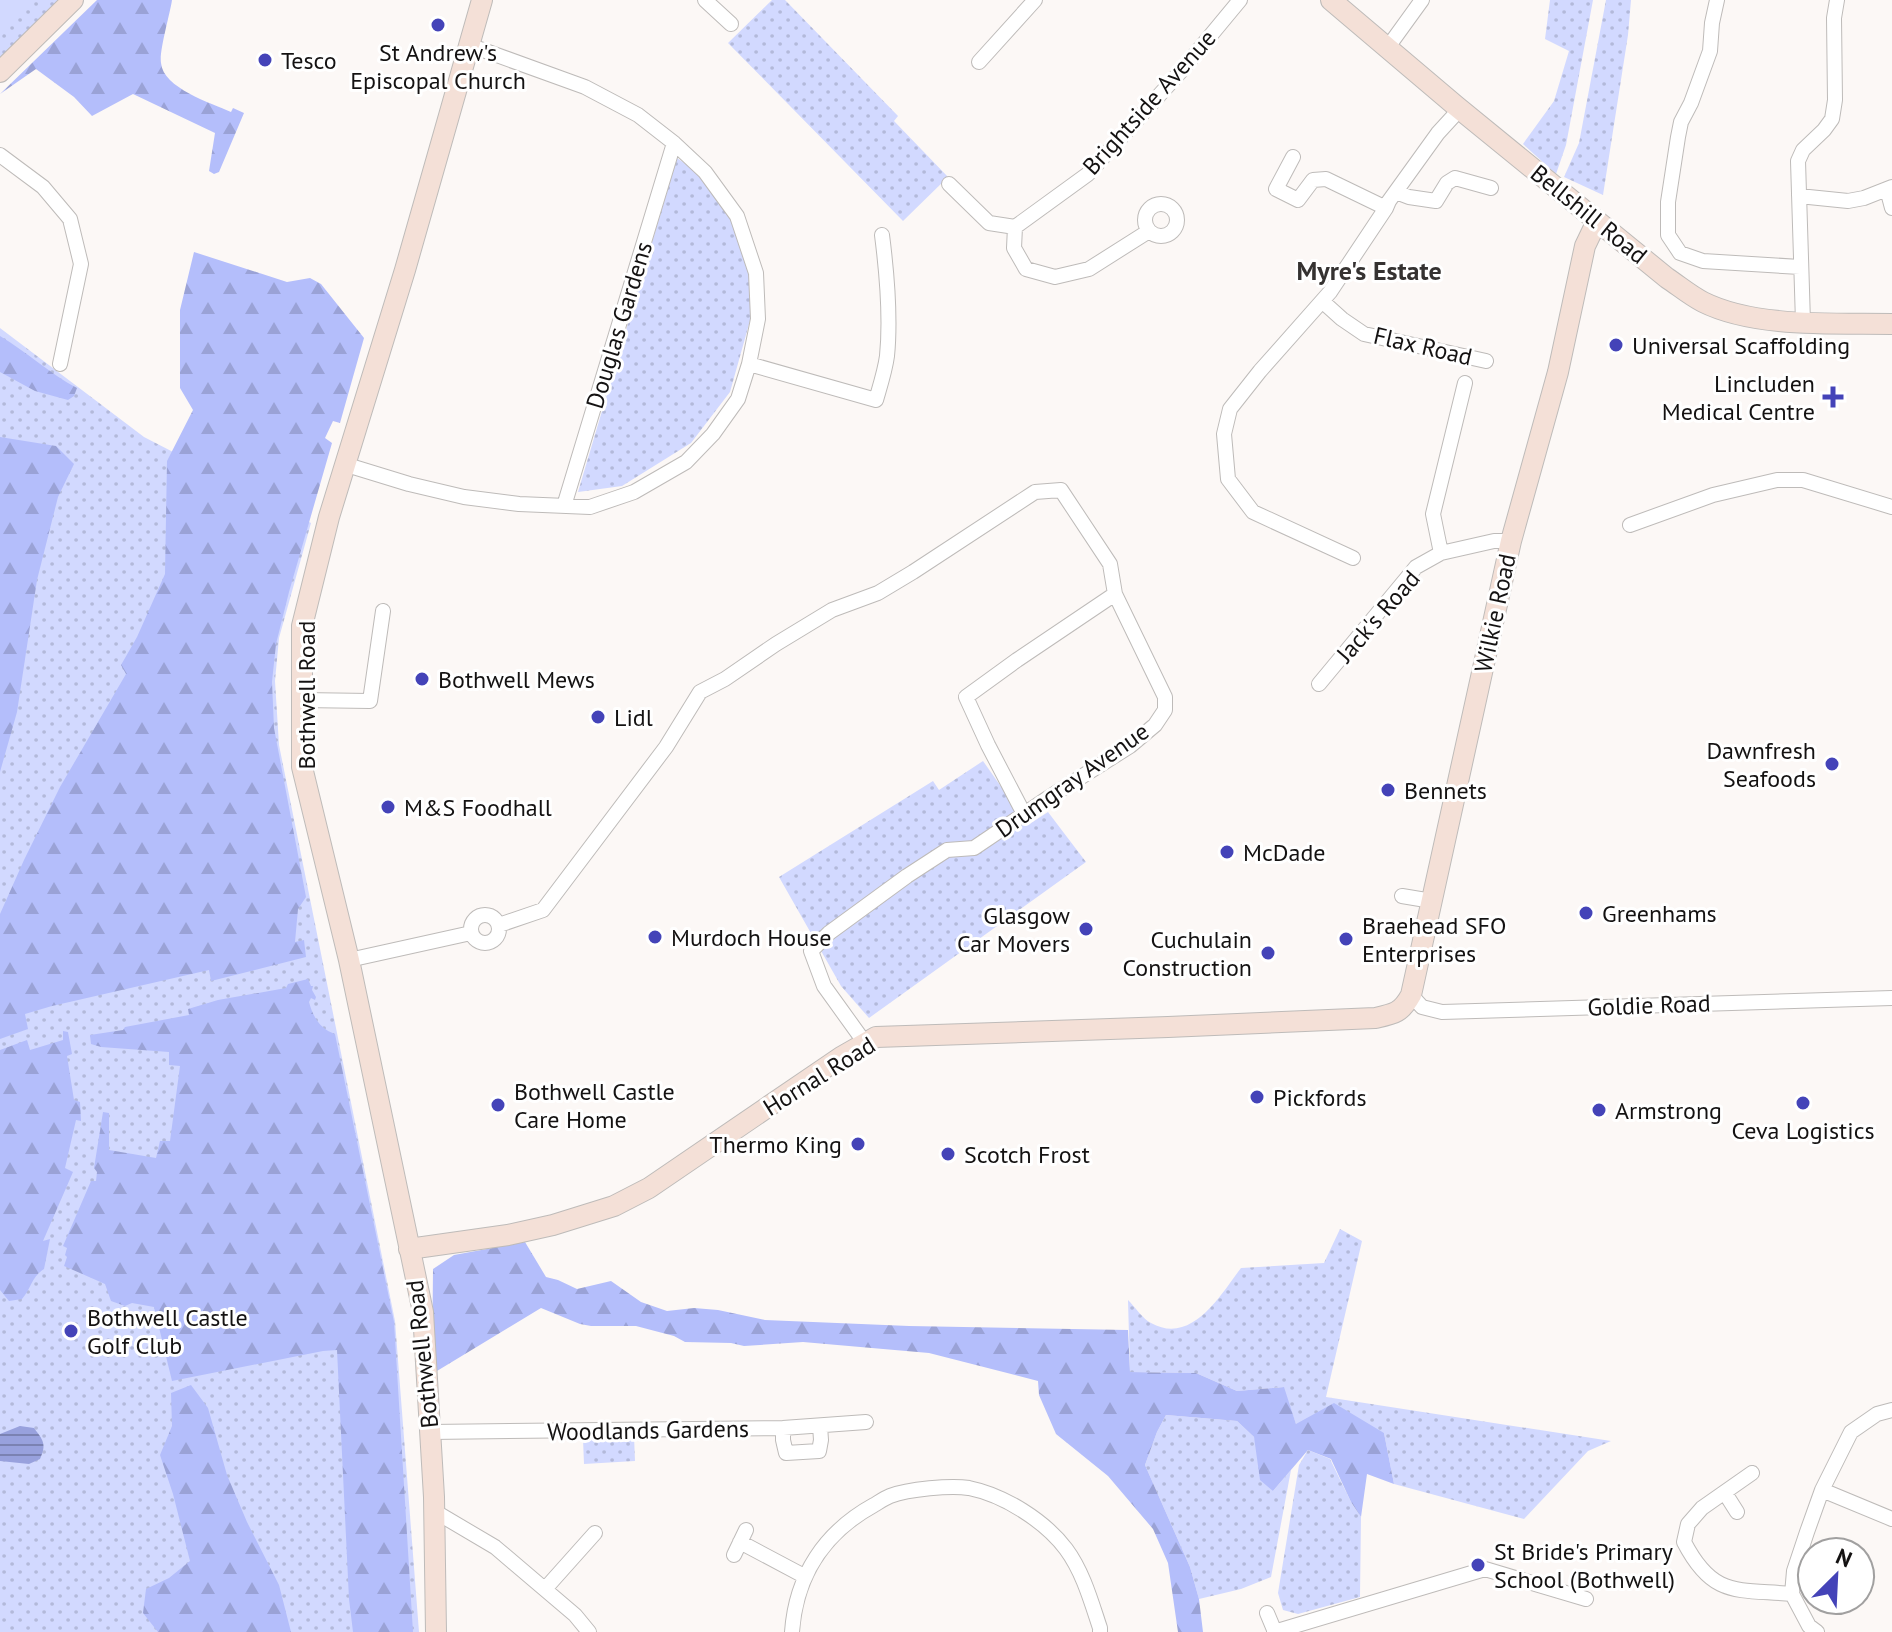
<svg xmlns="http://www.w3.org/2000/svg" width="1892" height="1632" font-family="'PT Sans',sans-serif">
	<defs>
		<pattern id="grass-dots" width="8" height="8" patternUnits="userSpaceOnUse" patternTransform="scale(2)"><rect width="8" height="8" fill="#d2d9ff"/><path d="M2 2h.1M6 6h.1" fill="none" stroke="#b3b9da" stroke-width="1.8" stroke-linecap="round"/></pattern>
		<pattern id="forest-firs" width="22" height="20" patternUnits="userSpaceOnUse" patternTransform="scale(2)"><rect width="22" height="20" fill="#b4befb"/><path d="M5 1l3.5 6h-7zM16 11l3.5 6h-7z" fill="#9aa2d6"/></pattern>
		<pattern id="water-rules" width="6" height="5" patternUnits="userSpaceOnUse" patternTransform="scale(2)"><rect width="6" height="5" fill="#98a1dd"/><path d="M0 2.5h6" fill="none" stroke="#7b82b2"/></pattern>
	</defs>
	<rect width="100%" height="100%" fill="#fcf8f6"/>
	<path fill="url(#grass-dots)" d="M 0,0 L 58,0 L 0,60 Z
		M 772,0 L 785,0 L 898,116 L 894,121 L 948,177 L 903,221 L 728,43 Z
		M 1550,0 L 1593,0 L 1566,145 L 1556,174 L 1523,144 L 1554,101 L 1569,51 L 1545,39 Z
		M 1606,0 L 1631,0 L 1628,35 L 1603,195 L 1564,177 L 1579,143 Z
		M 677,158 L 701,175 L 731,219 L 749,268 L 751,317 L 730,392 L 691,443 L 622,486 L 578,492 Z
		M 0,328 L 144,437 L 311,523 L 279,638 L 275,681 L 279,745 L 395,1321 L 419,1632 L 0,1632 Z
		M 983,761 L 1028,825 L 1048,812 L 1086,862 L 869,1018 L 841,986 L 779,877 L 933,781 L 939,790 Z
		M 1340,1229 L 1362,1241 L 1326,1397 L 1611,1441 L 1588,1451 L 1524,1519 L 1394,1484 L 1384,1433 L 1296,1424 L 1283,1387 L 1237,1391 L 1196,1373 L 1130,1372 L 1128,1300 C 1135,1307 1143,1319 1151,1323 C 1192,1346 1221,1294 1241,1268 L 1324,1263 Z
		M 1166,1415 L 1237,1421 L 1254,1437 L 1273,1491 L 1291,1470 L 1271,1577 L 1241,1589 L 1199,1599 L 1190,1567 L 1145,1465 L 1157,1432 Z
		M 634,1436 L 635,1461 L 584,1464 L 583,1439 Z
		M 1308,1450 L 1330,1459 L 1351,1502 L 1361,1517 L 1360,1597 L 1298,1614 L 1283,1610 L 1278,1593 L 1299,1465 Z"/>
	<path fill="url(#forest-firs)" d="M 97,0 L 172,0 C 170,14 159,51 161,63 C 163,88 211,103 231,112 L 233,108 L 244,113 L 219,172 L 214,174 L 209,171 L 215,133 L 133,94 L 92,116 L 74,97 L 36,69 L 0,94 Z
		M 194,252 L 287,282 L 310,278 L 321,284 L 364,338 L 340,423 L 333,421 L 325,438 L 332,443 L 289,592 L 276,644 L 272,682 L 274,728 L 306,897 L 298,909 L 295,942 L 304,940 L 306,957 L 211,981 L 209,970 L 52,1006 L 25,1014 L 28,1029 L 0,1039 L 0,914 L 24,860 L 60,787 L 126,674 L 121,665 L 137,637 L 165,574 L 167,461 L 193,410 L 180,388 L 180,310 Z
		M 0,336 C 27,352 50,374 77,388 L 74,396 L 68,400 L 35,391 L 0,372 Z
		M 0,437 L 56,446 L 74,464 L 58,497 L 37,580 L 17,712 L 0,772 Z
		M 308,979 L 311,986 L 313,986 L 312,990 L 316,997 L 315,1000 L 311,998 L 309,1002 C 313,1017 320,1029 335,1034 L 394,1322 L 413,1632 L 353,1632 L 349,1599 L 337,1350 L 323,1351 L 172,1381 L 154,1307 L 132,1303 L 125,1306 L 111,1301 L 105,1284 L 64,1266 L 67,1257 L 65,1255 L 67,1248 L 63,1246 L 91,1181 L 96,1181 L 97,1172 L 94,1168 L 103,1112 L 109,1113 L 109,1150 L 156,1158 L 160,1141 L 170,1141 L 180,1066 L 169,1065 L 169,1052 L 101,1047 L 91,1044 L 90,1035 L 123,1030 L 125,1027 L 189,1015 L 188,1009 L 218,1000 L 286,988 L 288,984 Z
		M 63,1031 L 68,1032 L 72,1054 L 67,1056 L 74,1100 L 80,1102 L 81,1121 L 76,1120 L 65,1168 L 73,1172 L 43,1241 L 50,1239 L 44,1269 C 32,1276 31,1289 22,1299 L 9,1301 L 0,1290 L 0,1050 L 27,1040 L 30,1050 L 63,1040 Z
		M 525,1242 L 546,1277 L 558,1280 L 577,1289 L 611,1281 L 641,1302 L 667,1311 L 694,1308 L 718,1310 L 765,1320 L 909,1326 L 1128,1330 L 1130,1372 L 1196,1373 L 1237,1391 L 1284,1387 L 1296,1424 L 1334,1403 L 1384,1433 L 1394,1484 L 1367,1474 L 1361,1517 L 1351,1502 L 1331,1459 L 1308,1450 L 1273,1491 L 1260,1480 L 1254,1437 L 1237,1421 L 1166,1415 L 1157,1432 L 1145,1465 L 1190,1567 L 1199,1599 L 1203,1632 L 1178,1632 L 1168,1563 L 1153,1529 L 1108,1476 L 1056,1434 L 1039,1395 L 1038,1381 L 929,1353 L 803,1342 L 744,1346 L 731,1343 L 685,1342 L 674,1336 L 636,1326 L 591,1326 L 580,1324 L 541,1308 L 432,1374 L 433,1269 L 454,1255 Z
		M 191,1385 L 208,1408 L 227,1475 L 247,1522 L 279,1585 L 291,1632 L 158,1632 L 143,1613 L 146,1589 L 169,1578 L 190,1561 L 173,1494 L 160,1455 L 172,1426 L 171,1393 Z"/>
	<path fill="#d2d9ff" d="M 0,0 L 32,0 L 0,38 Z"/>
	<path fill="url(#water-rules)" d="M 20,1426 L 34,1428 C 43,1440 47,1444 40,1459 L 29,1464 L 0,1461 L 0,1434 Z"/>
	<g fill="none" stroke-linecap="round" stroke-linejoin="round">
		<g stroke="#bebbb9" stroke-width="16">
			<path id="street" d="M 705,0 L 731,24
				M 1717,0 L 1712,23 L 1710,51 L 1691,103 L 1681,122 L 1678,137 L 1668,202 L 1668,235 L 1680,253 L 1703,261 L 1800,267
				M 1388,47 L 1422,0
				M 979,62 L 1035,0
				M 0,155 L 43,187 L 70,219 L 81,264 L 60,364
				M 1293,157 L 1276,189 L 1298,200 L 1313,180 L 1326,179 L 1386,208
				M 949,184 L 989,223 L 1015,227
				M 1887,189 L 1892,208
				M 1396,192 L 1409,197 L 1436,201 L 1447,183 L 1455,178 L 1491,188
				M 1799,196 L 1848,201 L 1864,198 L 1892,187
				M1145 220a16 16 0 1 1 32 0a16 16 0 1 1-32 0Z
				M 1149,231 L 1089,269 L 1055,277 L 1026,269 L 1014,248 L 1015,227 L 1088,174 L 1182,70 L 1240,0
				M 1322,301 L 1342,319 L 1364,334 L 1486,361
				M 1803,322 L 1798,161 L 1803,150 L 1824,130 L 1832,119 L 1835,100 L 1834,18 L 1837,0
				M 749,364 L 876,400 C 880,386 885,371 887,356 C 891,316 887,274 882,235
				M 1465,383 L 1433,514 L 1441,553 L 1494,541 L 1511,541
				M 347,465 L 409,484 L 464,497 L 519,504 L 590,507 L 634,492 L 686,462 L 713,434 L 738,399 L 749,364 L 758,319 L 756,273 L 737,216 L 705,172 L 674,143 L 638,115 L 585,87 L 469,45
				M 564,506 L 674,143
				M 1630,525 L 1713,495 L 1777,480 L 1803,480 L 1892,507
				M 1353,558 L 1253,512 L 1228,479 L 1224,434 L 1230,409 L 1260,371 L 1330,292 L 1386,208 L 1389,201 L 1438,133 L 1460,109
				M 1319,684 L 1416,567 L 1441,553
				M 302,700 L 370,701 L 383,611
				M 1024,814 L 988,745 L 966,697 L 1017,660 L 1115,594
				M 1402,896 L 1432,901
				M471 929a14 14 0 1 1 28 0a14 14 0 1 1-28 0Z
				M 499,925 L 543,910 L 666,747 L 700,692 L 725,679 L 776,644 L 832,610 L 878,593 L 913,572 L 1035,492 L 1061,490 L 1110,564 L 1115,594 L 1165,697 L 1165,710 L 1155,725 L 1130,746 L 1048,798 L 974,848 L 947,850 L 907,876 L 829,933 L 811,951 L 824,986 L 865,1043
				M 349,960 L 471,933
				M 1411,995 L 1422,1007 L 1442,1012 L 1892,998
				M 783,1428 L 783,1440 L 786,1453 L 819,1451 L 821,1440 L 820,1426
				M 430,1432 L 783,1428 L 866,1422
				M 1752,1473 L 1702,1508 L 1688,1524 L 1684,1542 C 1713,1598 1737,1589 1792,1594
				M 1822,1490 L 1892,1519
				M 1725,1493 L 1737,1512
				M 434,1511 L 495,1547 L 575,1615 L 589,1632
				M 740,1542 L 804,1576
				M 734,1555 L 746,1530
				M 545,1589 L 595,1533
				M 1267,1613 L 1275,1632
				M 792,1632 C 796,1575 825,1532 874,1505 C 879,1502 885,1498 890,1496 C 908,1489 951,1485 969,1488 C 1004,1495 1045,1521 1066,1549 C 1083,1572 1091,1601 1100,1628 L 1100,1632
				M 1274,1632 L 1485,1569 L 1586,1599
				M 1817,1632 L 1809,1626 L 1792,1594 L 1794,1571 L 1807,1532 L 1822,1490 L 1851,1432 L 1877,1414 L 1892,1410"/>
		</g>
		<g stroke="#bebbb9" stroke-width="22">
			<path id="secondary" d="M 1331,0 L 1456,106 L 1667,278 C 1679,286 1691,296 1703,302 C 1755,328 1834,323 1892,324
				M 0,72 L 73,0
				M 409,1249 L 508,1235 L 553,1225 L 614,1206 L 649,1188 L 841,1057 L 876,1037 L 1168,1027 L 1375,1018 C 1394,1014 1401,1013 1411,995 L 1511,541 L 1558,372 L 1585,246 L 1597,221
				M 436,1632 L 434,1497 L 423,1312 L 349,960 L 302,767 L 302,626 L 329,517 L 405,270 L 482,0"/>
		</g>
		<use href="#street" stroke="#fff" stroke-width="14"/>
		<use href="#secondary" stroke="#f4e0d7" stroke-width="20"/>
	</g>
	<g fill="#4443b8" stroke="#fff" stroke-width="3">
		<circle cx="438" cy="25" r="8"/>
		<circle cx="265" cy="60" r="8"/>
		<circle cx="1616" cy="345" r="8"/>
		<path d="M1829 385h8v8h8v8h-8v8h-8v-8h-8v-8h8z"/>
		<circle cx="422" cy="679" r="8"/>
		<circle cx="598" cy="717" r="8"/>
		<circle cx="1832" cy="764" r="8"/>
		<circle cx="1388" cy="790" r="8"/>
		<circle cx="388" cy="807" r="8"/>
		<circle cx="1227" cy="852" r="8"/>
		<circle cx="1586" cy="913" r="8"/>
		<circle cx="1086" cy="929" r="8"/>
		<circle cx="655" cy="937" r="8"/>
		<circle cx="1346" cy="939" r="8"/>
		<circle cx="1268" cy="953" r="8"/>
		<circle cx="1257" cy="1097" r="8"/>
		<circle cx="1803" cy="1103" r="8"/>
		<circle cx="498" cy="1105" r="8"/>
		<circle cx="1599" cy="1110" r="8"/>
		<circle cx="858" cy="1144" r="8"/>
		<circle cx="948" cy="1154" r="8"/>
		<circle cx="71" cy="1331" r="8"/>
		<circle cx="1478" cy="1565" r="8"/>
	</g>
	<g text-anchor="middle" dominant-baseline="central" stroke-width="6" stroke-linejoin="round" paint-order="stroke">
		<g font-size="24" fill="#141212" stroke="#fff" text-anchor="start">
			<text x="438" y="52" text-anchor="middle">St Andrew's<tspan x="438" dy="28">Episcopal Church</tspan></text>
			<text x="281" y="60">Tesco</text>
			<text x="1632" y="345">Universal Scaffolding</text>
			<text x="1815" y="383" text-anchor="end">Lincluden<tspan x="1815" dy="28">Medical Centre</tspan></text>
			<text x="438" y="679">Bothwell Mews</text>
			<text x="614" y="717">Lidl</text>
			<text x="1816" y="750" text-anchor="end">Dawnfresh<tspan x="1816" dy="28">Seafoods</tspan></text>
			<text x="1404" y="790">Bennets</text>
			<text x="404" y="807">M&amp;S Foodhall</text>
			<text x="1243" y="852">McDade</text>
			<text x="1602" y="913">Greenhams</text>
			<text x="1070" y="915" text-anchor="end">Glasgow<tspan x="1070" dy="28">Car Movers</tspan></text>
			<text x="1362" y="925">Braehead SFO<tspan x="1362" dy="28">Enterprises</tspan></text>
			<text x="671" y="937">Murdoch House</text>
			<text x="1252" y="939" text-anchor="end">Cuchulain<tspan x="1252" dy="28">Construction</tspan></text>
			<text x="514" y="1091">Bothwell Castle<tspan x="514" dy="28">Care Home</tspan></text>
			<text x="1273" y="1097">Pickfords</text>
			<text x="1615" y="1110">Armstrong</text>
			<text x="1803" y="1130" text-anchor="middle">Ceva Logistics</text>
			<text x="842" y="1144" text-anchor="end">Thermo King</text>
			<text x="964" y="1154">Scotch Frost</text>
			<text x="87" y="1317">Bothwell Castle<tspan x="87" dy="28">Golf Club</tspan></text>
			<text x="1494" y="1551">St Bride's Primary<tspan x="1494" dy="28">School (Bothwell)</tspan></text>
		</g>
		<g font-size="24" fill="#141212" stroke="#fff">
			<text transform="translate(1149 102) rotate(-48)">Brightside Avenue</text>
			<text transform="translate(1589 214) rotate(39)">Bellshill Road</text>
			<text transform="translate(619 325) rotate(-73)">Douglas Gardens</text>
			<text transform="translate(1423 346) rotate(13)">Flax Road</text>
			<text transform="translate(1495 613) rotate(-78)">Wilkie Road</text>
			<text transform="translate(1378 616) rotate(-49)">Jack's Road</text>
			<text transform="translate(306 695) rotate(-90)">Bothwell Road</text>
			<text transform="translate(1072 780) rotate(-35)">Drumgray Avenue</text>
			<text transform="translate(1649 1005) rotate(-2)">Goldie Road</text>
			<text transform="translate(819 1076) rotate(-32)">Hornal Road</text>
			<text transform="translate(422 1354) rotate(-96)">Bothwell Road</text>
			<text transform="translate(648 1430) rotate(-1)">Woodlands Gardens</text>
		</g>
		<g font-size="26" font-weight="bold" fill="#353231" stroke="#fff">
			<text x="1369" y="270">Myre's Estate</text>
		</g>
	</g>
	<g transform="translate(1836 1576) rotate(24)"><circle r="38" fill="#ffffff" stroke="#a1a0a0" stroke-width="2"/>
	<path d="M0-6L14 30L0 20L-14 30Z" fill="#4443b8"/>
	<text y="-12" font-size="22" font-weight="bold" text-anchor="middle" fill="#141212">N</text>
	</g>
</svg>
